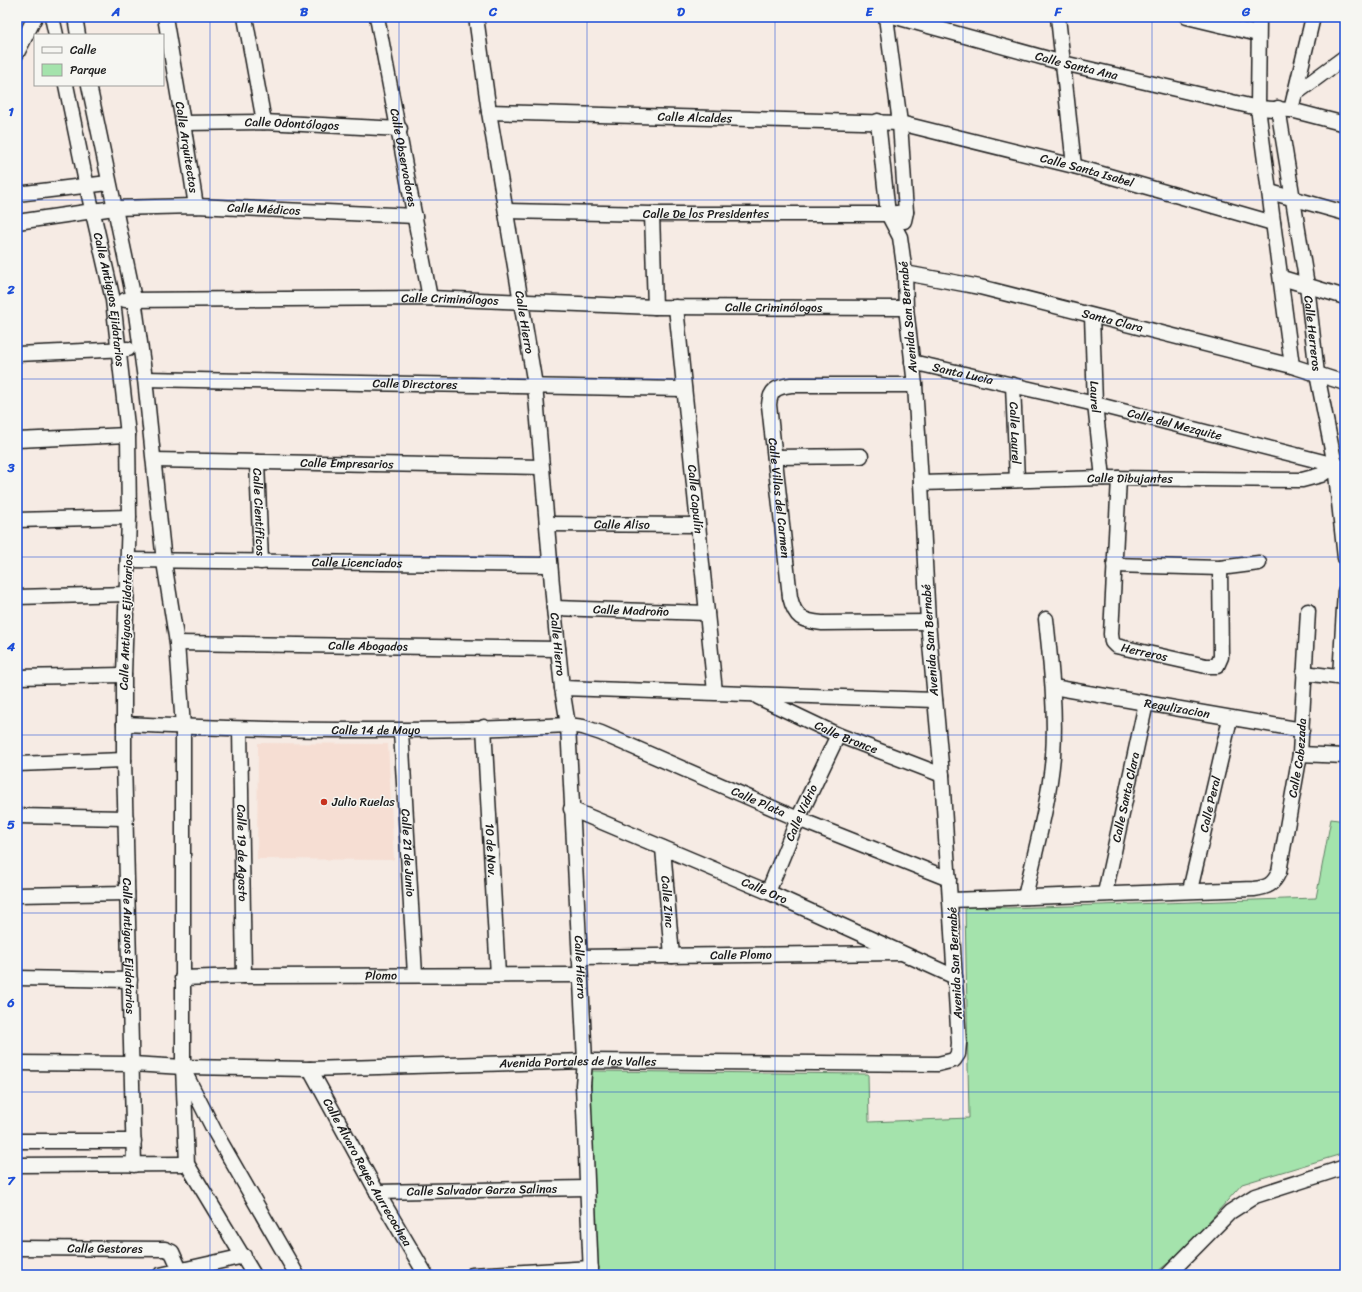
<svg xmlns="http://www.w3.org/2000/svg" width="1362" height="1292" font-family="Sriracha,sans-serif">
	<rect width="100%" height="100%" fill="#f6ebe4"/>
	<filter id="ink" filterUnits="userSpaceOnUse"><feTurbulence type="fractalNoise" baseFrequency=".025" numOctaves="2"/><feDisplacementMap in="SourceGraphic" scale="8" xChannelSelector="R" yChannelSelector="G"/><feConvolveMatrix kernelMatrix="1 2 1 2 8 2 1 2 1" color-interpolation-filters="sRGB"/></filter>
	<g filter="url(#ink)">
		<path fill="#f6ded3" d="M 258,743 L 388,744 L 394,860 L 257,859 Z"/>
		<path fill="#a4e3ac" stroke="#608064" d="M 1331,819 L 1345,821 L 1345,1153 L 1242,1184 L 1182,1252 L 1153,1275 L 597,1275 L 590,1117 L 592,1071 L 868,1074 L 869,1122 L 969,1118 L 965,906 L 1008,908 L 1316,898 Z"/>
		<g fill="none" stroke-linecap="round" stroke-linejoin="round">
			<g stroke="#1c1c1c" stroke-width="17">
				<g id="minor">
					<path d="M 52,17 L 56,35"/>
					<path d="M 75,17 L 78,35"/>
					<path id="s1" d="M 165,17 L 183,123 L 196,206"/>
					<path d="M 245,17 L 264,122"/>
					<path id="s2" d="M 377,17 L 430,298"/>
					<path id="s3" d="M 476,17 L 489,112 L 535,385 L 554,608 L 562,688 L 568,725 L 585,1061 L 583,1085 L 591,1275"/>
					<path d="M 886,17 L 900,123 L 906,212 L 904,221"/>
					<path id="s4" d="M 896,17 L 1063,63 L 1258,108 L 1291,110 L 1345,124"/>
					<path d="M 1058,17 L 1074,166"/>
					<path d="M 1187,17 L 1258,34"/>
					<path d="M 1259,17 L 1258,108 L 1292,366"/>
					<path d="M 17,53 L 35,17"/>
					<path id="s5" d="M 66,85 L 87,187 L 113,300 L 128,435 L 129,517 L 124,675 L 124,760 L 134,1165"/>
					<path d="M 89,85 L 134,299 L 145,379 L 164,562 L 177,643 L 183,727 L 183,1067 L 187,1164 L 254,1275"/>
					<path d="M 1295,94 L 1345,57"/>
					<path id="s6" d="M 1278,108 L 1307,285 L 1317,374 L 1335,465 L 1345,558"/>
					<path d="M 1291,110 L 1313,17"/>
					<path id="s7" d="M 489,112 L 900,123 L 1074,166 L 1273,223"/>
					<path id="s8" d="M 183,123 L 264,122 L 400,129"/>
					<path d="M 1270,192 L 1345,213"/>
					<path d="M 17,194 L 108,183"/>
					<path id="s9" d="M 506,211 L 652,214 L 888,214 L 906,212"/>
					<path d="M 652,214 L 655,307"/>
					<path id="s10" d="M 17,222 L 114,208 L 196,206 L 415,216"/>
					<path id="s11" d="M 905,273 L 980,287 L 1292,366 L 1345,383"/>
					<path d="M 1282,278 L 1345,297"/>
					<path id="s12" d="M 125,300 L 430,298 L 655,307 L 906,308"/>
					<path id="s13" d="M 676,307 L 715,692"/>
					<path id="s14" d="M 1092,316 L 1095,404 L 1103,478"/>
					<path d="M 17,354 L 128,349"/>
					<path id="s15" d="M 912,362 L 1095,404 L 1343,467"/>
					<path id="s16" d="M 145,379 L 684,389"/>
					<path id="s17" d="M 915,385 L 791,385 C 776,387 770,390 769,405 L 790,597 C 795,618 802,621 822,623 L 928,622"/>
					<path id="s18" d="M 1013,385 L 1017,480"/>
					<path d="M 17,440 L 128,435"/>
					<path d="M 775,457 L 861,456"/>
					<path id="s19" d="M 154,460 L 541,467"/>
					<path id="s20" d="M 257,462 L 261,562"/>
					<path id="s21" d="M 1119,478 L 1111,634 L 1112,642 L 1116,646 L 1206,666 L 1217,666 L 1221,657 L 1220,568"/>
					<path id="s22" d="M 921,483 L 1103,478 L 1302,480 L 1321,475 L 1335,465"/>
					<path d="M 17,520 L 129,517"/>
					<path id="s23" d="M 547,524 L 698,525"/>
					<path id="s24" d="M 128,560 L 550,565"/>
					<path d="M 1114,565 L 1220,568 L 1259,563"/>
					<path d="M 17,597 L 127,594"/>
					<path id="s25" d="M 554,608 L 707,613"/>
					<path id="s26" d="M 177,643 L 558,649"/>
					<path d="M 1304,673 L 1345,678"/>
					<path d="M 17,677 L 124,675"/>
					<path d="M 1340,677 L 1345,591"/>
					<path id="s27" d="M 1053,687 L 1302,730"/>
					<path d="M 562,688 L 935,700"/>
					<path id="s28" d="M 758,697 L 838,735 L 942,775"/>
					<path id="s29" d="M 124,724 C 272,731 420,733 568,725 L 583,727 L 601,733 L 798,819 L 949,879"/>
					<path id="s30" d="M 484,727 L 498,975"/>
					<path id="s31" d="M 240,729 L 244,976"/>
					<path id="s32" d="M 401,731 L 415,975"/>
					<path d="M 1300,754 L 1345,756"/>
					<path d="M 17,764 L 124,760"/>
					<path id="s33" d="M 571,809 L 768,892 L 955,977"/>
					<path d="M 17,816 L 126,818"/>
					<path id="s34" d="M 663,848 L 672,956"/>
					<path id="s35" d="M 1190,890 L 1230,719"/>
					<path id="s36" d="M 768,892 L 798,819 L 838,735"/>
					<path id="s37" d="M 1105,893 L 1146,703"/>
					<path d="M 17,895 L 127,893"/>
					<path d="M 1025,897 C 1035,851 1049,803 1053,756 C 1056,710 1051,665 1046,619"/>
					<path id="s38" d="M 951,900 L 1254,889 C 1268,887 1273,885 1279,872 L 1300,754 L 1308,611"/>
					<path id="s39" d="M 579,957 L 899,953"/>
					<path d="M 17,978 L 130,980"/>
					<path id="s40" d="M 182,978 L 244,976 L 580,975"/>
					<path id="s41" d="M 17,1063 L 132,1064 L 183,1067 L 310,1069 L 585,1061 L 938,1064 L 954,1060 L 958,1054 L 959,1043 L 942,775 L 928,622 L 921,483 L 915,385 L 906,308 L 905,273 L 900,237 L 888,214 L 878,121"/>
					<path id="s42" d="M 310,1069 L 377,1192 L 426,1275"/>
					<path d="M 185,1073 L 215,1132 L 297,1275"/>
					<path d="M 17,1141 L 134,1141"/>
					<path d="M 17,1165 L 187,1164"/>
					<path id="s43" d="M 377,1192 L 586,1188"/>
					<path id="s44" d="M 17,1248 L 165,1249 L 172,1252 L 180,1270"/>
					<path d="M 160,1275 L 244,1256"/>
					<path d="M 472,1275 L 591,1268"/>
					<path d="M 1168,1275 L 1230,1212 L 1255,1196 L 1345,1167"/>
				</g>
			</g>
			<use href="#minor" stroke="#f6f6f2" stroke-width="14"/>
		</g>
	</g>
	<path fill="none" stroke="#1d4ed8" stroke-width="1" stroke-opacity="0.55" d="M 210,17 L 210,1275M 399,17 L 399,1275M 587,17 L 587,1275M 775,17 L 775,1275M 963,17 L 963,1275M 1152,17 L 1152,1275M 17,200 L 1345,200M 17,379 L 1345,379M 17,557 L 1345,557M 17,735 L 1345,735M 17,913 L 1345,913M 17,1092 L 1345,1092"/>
	<circle fill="#c8321e" stroke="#f6f6f2" stroke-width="1.5" cx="324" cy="802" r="4"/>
	<g text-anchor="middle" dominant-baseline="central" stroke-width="3" stroke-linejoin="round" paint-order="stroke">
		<g font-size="12" fill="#1c1c1c" stroke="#f6f6f2">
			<text stroke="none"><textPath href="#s4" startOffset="187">Calle Santa Ana</textPath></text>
			<text stroke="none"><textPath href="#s7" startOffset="206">Calle Alcaldes</textPath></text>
			<text stroke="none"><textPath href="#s8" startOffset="109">Calle Odontólogos</textPath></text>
			<text stroke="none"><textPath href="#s1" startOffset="132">Calle Arquitectos</textPath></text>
			<text stroke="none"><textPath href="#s2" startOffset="143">Calle Observadores</textPath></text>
			<text stroke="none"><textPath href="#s7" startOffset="604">Calle Santa Isabel</textPath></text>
			<text stroke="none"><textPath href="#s10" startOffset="248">Calle Médicos</textPath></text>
			<text stroke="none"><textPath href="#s9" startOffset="200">Calle De los Presidentes</textPath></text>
			<text stroke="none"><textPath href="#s12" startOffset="325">Calle Criminólogos</textPath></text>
			<text stroke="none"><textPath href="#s5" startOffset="219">Calle Antiguos Ejidatarios</textPath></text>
			<text stroke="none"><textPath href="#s12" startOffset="649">Calle Criminólogos</textPath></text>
			<text transform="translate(908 317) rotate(-95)">Avenida San Bernabé</text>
			<text stroke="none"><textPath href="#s11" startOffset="213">Santa Clara</textPath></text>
			<text stroke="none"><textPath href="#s3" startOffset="309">Calle Hierro</textPath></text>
			<text stroke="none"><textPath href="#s6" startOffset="228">Calle Herreros</textPath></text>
			<text stroke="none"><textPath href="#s15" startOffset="52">Santa Lucia</textPath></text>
			<text stroke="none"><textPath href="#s16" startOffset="270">Calle Directores</textPath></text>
			<text stroke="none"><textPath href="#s14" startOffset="81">Laurel</textPath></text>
			<text stroke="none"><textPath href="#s15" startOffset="270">Calle del Mezquite</textPath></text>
			<text stroke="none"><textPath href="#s18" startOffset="48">Calle Laurel</textPath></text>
			<text stroke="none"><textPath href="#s19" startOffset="193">Calle Empresarios</textPath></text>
			<text stroke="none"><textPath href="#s22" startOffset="209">Calle Dibujantes</textPath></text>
			<text stroke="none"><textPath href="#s17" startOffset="251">Calle Villas del Carmen</textPath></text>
			<text stroke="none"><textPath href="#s13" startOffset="193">Calle Capulín</textPath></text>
			<text stroke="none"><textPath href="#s20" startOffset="50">Calle Científicos</textPath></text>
			<text stroke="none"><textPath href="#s23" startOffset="75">Calle Aliso</textPath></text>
			<text stroke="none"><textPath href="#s24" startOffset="229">Calle Licenciados</textPath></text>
			<text stroke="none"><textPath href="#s25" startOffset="77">Calle Madroño</textPath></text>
			<text transform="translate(126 622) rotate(-88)">Calle Antiguos Ejidatarios</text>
			<text transform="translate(930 640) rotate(-94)">Avenida San Bernabé</text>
			<text stroke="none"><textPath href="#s3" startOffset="633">Calle Hierro</textPath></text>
			<text stroke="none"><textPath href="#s26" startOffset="191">Calle Abogados</textPath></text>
			<text stroke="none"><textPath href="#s21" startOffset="199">Herreros</textPath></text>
			<text stroke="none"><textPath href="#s27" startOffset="126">Regulizacion</textPath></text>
			<text stroke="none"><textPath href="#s29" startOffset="252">Calle 14 de Mayo</textPath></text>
			<text stroke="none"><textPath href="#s28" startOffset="97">Calle Bronce</textPath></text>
			<text stroke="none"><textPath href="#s38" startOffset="451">Calle Cabezada</textPath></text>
			<text stroke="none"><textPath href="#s37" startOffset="98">Calle Santa Clara</textPath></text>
			<text stroke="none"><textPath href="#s29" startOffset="650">Calle Plata</textPath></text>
			<text stroke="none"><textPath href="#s35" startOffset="88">Calle Peral</textPath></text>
			<text stroke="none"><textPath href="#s36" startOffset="86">Calle Vidrio</textPath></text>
			<text stroke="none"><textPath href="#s30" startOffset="124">10 de Nov.</textPath></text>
			<text stroke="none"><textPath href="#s31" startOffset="124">Calle 19 de Agosto</textPath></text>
			<text stroke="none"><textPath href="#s32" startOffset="122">Calle 21 de Junio</textPath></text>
			<text stroke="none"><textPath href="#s33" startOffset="210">Calle Oro</textPath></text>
			<text stroke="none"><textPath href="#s34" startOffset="54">Calle Zinc</textPath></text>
			<text stroke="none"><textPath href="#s5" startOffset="867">Calle Antiguos Ejidatarios</textPath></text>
			<text stroke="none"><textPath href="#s39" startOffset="162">Calle Plomo</textPath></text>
			<text transform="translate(955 963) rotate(-93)">Avenida San Bernabé</text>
			<text stroke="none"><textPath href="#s3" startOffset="957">Calle Hierro</textPath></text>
			<text stroke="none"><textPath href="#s40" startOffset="199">Plomo</textPath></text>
			<text stroke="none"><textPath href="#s41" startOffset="561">Avenida Portales de los Valles</textPath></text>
			<text stroke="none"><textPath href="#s42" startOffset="118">Calle Álvaro Reyes Aurrecochea</textPath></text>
			<text stroke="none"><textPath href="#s43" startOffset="105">Calle Salvador Garza Salinas</textPath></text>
			<text stroke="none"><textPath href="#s44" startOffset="88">Calle Gestores</textPath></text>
		</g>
		<g font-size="12" fill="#1c1c1c" stroke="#f6f6f2" text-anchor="start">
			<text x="332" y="802">Julio Ruelas</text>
		</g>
	</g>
	<rect width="1362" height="1292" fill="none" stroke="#f6f6f2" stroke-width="44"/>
	<rect x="34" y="34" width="130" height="52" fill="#f6f6f2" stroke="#9f9f9c"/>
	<rect x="42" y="47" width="20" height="6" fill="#f6f6f2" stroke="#9f9f9c"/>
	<text x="70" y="54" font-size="12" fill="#1c1c1c">Calle</text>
	<rect x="42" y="64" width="20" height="12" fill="#a4e3ac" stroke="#9f9f9c"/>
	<text x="70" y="74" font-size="12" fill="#1c1c1c">Parque</text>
	<rect x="22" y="22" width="1318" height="1248" fill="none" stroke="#1d4ed8" stroke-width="1.5"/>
	<g font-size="13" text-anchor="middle" font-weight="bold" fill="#1d4ed8">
		<text x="116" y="16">A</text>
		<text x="304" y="16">B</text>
		<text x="493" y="16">C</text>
		<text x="681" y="16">D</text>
		<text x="869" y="16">E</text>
		<text x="1058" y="16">F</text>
		<text x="1246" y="16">G</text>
		<text x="11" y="116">1</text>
		<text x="11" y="294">2</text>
		<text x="11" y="472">3</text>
		<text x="11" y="651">4</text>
		<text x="11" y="829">5</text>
		<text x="11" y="1007">6</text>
		<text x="11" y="1185">7</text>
	</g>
</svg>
